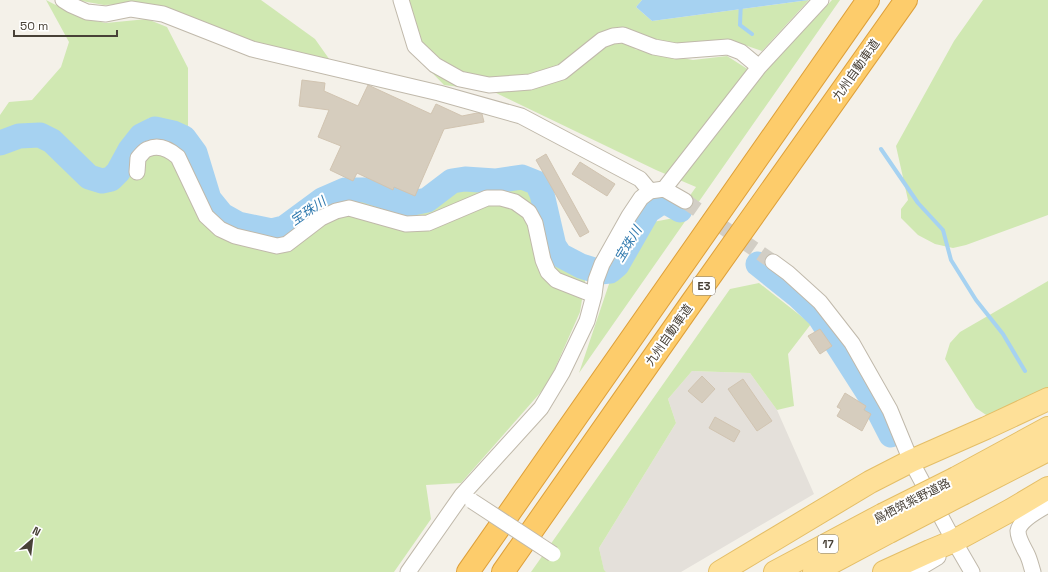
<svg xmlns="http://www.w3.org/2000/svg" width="1048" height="572" font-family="'Space Grotesk','Noto Sans JP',sans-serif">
	<rect width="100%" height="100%" fill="#f4f1e9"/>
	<path fill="#e4e0da" d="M 692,371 L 750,373 L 777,410 L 814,494 L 681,572 L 606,572 L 604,571 L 599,548 L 676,423 L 668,399 Z"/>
	<path fill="#d0e8b2" d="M 46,0 L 81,18 L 106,23 L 147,19 L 167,27 L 188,68 L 188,127 L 149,118 L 123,143 L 110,167 L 92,170 L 51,132 L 21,130 L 0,137 L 0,115 L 9,102 L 32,100 L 61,67 L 69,42 Z
		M 76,0 L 261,0 L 315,39 L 332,63 L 257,43 L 145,3 L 104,5 Z
		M 397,0 L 642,0 L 636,7 L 652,21 L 809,0 L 762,51 L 730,40 L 634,49 L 693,60 L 727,56 L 760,77 L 832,0 L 840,0 L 579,373 L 610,281 L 653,222 L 674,218 L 696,187 L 656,170 L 492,91 L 444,85 L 408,48 Z
		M 983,0 L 1048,0 L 1048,215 L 966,245 L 953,248 L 935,244 L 918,235 L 901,218 L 901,209 L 908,200 L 896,146 L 954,41 Z
		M 162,138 L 180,144 L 192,155 L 206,204 L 224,223 L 272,235 L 287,232 L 335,199 L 362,198 L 408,211 L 428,205 L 459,186 L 496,190 L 517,186 L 536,195 L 553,256 L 586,275 L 580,312 L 548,384 L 461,483 L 426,485 L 431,519 L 394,572 L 0,572 L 0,149 L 11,145 L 48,144 L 88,185 L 102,188 L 121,178 L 137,151 L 147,141 Z
		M 1048,281 L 1048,405 L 992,419 L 976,408 L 945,359 L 950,343 L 960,332 Z
		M 759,283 L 811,324 L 788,354 L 794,406 L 777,410 L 750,373 L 692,371 L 668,399 L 676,423 L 599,548 L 604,570 L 606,572 L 531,572 L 730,289 Z"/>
	<path fill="#a6d2f1" d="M 642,0 L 809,0 L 652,21 L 636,7 Z"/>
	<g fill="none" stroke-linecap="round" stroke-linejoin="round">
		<path stroke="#a6d2f1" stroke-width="4" d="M 741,0 L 740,25 L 752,34
			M 881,149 L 918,203 L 943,230 L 951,260 L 976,300 L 1003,334 L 1025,371"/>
		<path stroke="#a6d2f1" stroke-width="25" d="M 0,143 L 19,136 L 40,135 L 52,141 L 89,177 L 102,181 L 111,179 L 118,172 L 130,150 L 141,136 L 155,129 L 173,133 L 184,138 L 195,153 L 209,199 L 222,215 L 238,224 L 272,231 L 284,228 L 322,200 L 345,190 L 365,190 L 408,204 L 427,200 L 452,181 L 465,179 L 495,181 L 522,177 L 537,183 L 542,194 L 554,246 L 560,255 L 581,266 L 600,272 L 610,271 L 617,265 L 648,211 L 660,203 L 668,203 L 680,210
			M 758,264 L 798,296 L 819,316 L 874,402 L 891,435"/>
	</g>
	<path fill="#d6cdbe" stroke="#d1c4b1" d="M 302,80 L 325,83 L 324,91 L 358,106 L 368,85 L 431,114 L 436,104 L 462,116 L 477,113 L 482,114 L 484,122 L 444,129 L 415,196 L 394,187 L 393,190 L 357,173 L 353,181 L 330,170 L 341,146 L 318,137 L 329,110 L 299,106 Z
		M 546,154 L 589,232 L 580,237 L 536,160 Z
		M 580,162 L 615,184 L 607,196 L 572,174 Z
		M 820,329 L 832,346 L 820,354 L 808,336 Z
		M 702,376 L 715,389 L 702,403 L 688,391 Z
		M 743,379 L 772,421 L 757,431 L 728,389 Z
		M 845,393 L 866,406 L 864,410 L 871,414 L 862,431 L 837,416 L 841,409 L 837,407 Z
		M 715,417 L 740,431 L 734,442 L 709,428 Z"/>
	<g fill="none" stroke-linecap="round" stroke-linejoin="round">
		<path stroke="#d2cec5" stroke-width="15" stroke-dasharray="15 8" stroke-linecap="butt" d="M 685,201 L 773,262"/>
		<g stroke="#c0b9ab" stroke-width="17">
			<path id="minor" d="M 63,0 L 71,5 L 87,12 L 106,14 L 131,9 L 163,14 L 252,49 L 439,93 L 521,116 L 640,179 L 650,191
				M 401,0 L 415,46 L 435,65 L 460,79 L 489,85 L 530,82 L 562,72 L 602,40 L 613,36 L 623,35 L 654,47 L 676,51 L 728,47 L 741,52 L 759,67
				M 137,172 L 138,158 C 141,155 144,150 148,149 C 159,144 170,150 178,157 L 206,216 L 220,229 L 235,236 L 277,246 L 287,244 L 321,218 L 336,211 L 349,208 L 406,224 L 428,223 L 487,198 L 501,198 L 515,202 L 529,212 L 535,223 L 543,260 L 548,272 L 556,280 L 594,295
				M 664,189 L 759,67 L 821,0
				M 773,262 L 788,273 L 820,302 L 852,343 L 890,410 L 911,461 L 954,541 L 972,572
				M 408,572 L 462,495 L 541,408 L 562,373 L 587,321 L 594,295 L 596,280 L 602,264 L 629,216 L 641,198 L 650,191 L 664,189 L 685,201
				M 913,572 L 938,557
				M 1033,572 C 1031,566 1030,560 1027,554 C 1024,548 1018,539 1018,531 C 1020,520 1039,510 1048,505"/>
		</g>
		<g stroke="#e4be67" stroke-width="24">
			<path id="primary" d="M 956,478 L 1048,428
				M 964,493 L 1048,450
				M 720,572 L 870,482 L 911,461 L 986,428 L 1048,399
				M 775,572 L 882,515
				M 814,572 L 889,532
				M 884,572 L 930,551 L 954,541 L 1011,510 L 1048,488"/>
		</g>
		<g stroke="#dea03a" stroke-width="24">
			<path id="motorway" d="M 468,572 L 868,0
				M 503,572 L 692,302 L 906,0"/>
		</g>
		<use href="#minor" stroke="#fff" stroke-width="15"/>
		<use href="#primary" stroke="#fee098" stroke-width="22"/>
		<use href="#motorway" stroke="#fdcc6b" stroke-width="22"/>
		<g stroke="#c0b9ab" stroke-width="17" stroke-linecap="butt">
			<path id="minor-bridge" d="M 472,501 L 553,554"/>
		</g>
		<g stroke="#e4be67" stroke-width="24" stroke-linecap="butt">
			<path id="primary-bridge" d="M 882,515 L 956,478
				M 889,532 L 964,493"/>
		</g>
		<use href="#minor-bridge" stroke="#fff" stroke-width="15"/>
		<use href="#primary-bridge" stroke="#fee098" stroke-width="22"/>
	</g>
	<g text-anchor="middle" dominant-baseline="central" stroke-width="4" stroke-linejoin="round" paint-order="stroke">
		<g fill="#fff" stroke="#7f7a73" stroke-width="1">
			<rect x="693" y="277" width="22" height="18" rx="3"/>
			<rect x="818" y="535" width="20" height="18" rx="3"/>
		</g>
		<g font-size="11" font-weight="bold" fill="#484137">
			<text x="704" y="286">E3</text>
			<text x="828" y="544">17</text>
		</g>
		<g font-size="12" fill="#484137" stroke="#fff">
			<text transform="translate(856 70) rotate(-55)">九州自動車道</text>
			<text transform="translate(669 335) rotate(-55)">九州自動車道</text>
			<text transform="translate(912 501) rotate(-27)">鳥栖筑紫野道路</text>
		</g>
		<g font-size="13" font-style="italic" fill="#2e78ad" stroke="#fff">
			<text transform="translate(308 211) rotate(-34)">宝珠川</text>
			<text transform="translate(628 244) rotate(-59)">宝珠川</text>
		</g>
	</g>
	<g transform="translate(32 540) rotate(28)" stroke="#ffffff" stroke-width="3" paint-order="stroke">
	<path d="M0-3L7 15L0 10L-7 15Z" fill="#484137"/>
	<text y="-6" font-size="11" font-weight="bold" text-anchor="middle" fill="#484137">N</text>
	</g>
	<path d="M14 30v6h103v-6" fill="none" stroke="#484137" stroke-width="2"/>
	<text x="20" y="30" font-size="12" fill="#484137" stroke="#ffffff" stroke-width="3" paint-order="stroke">50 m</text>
</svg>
